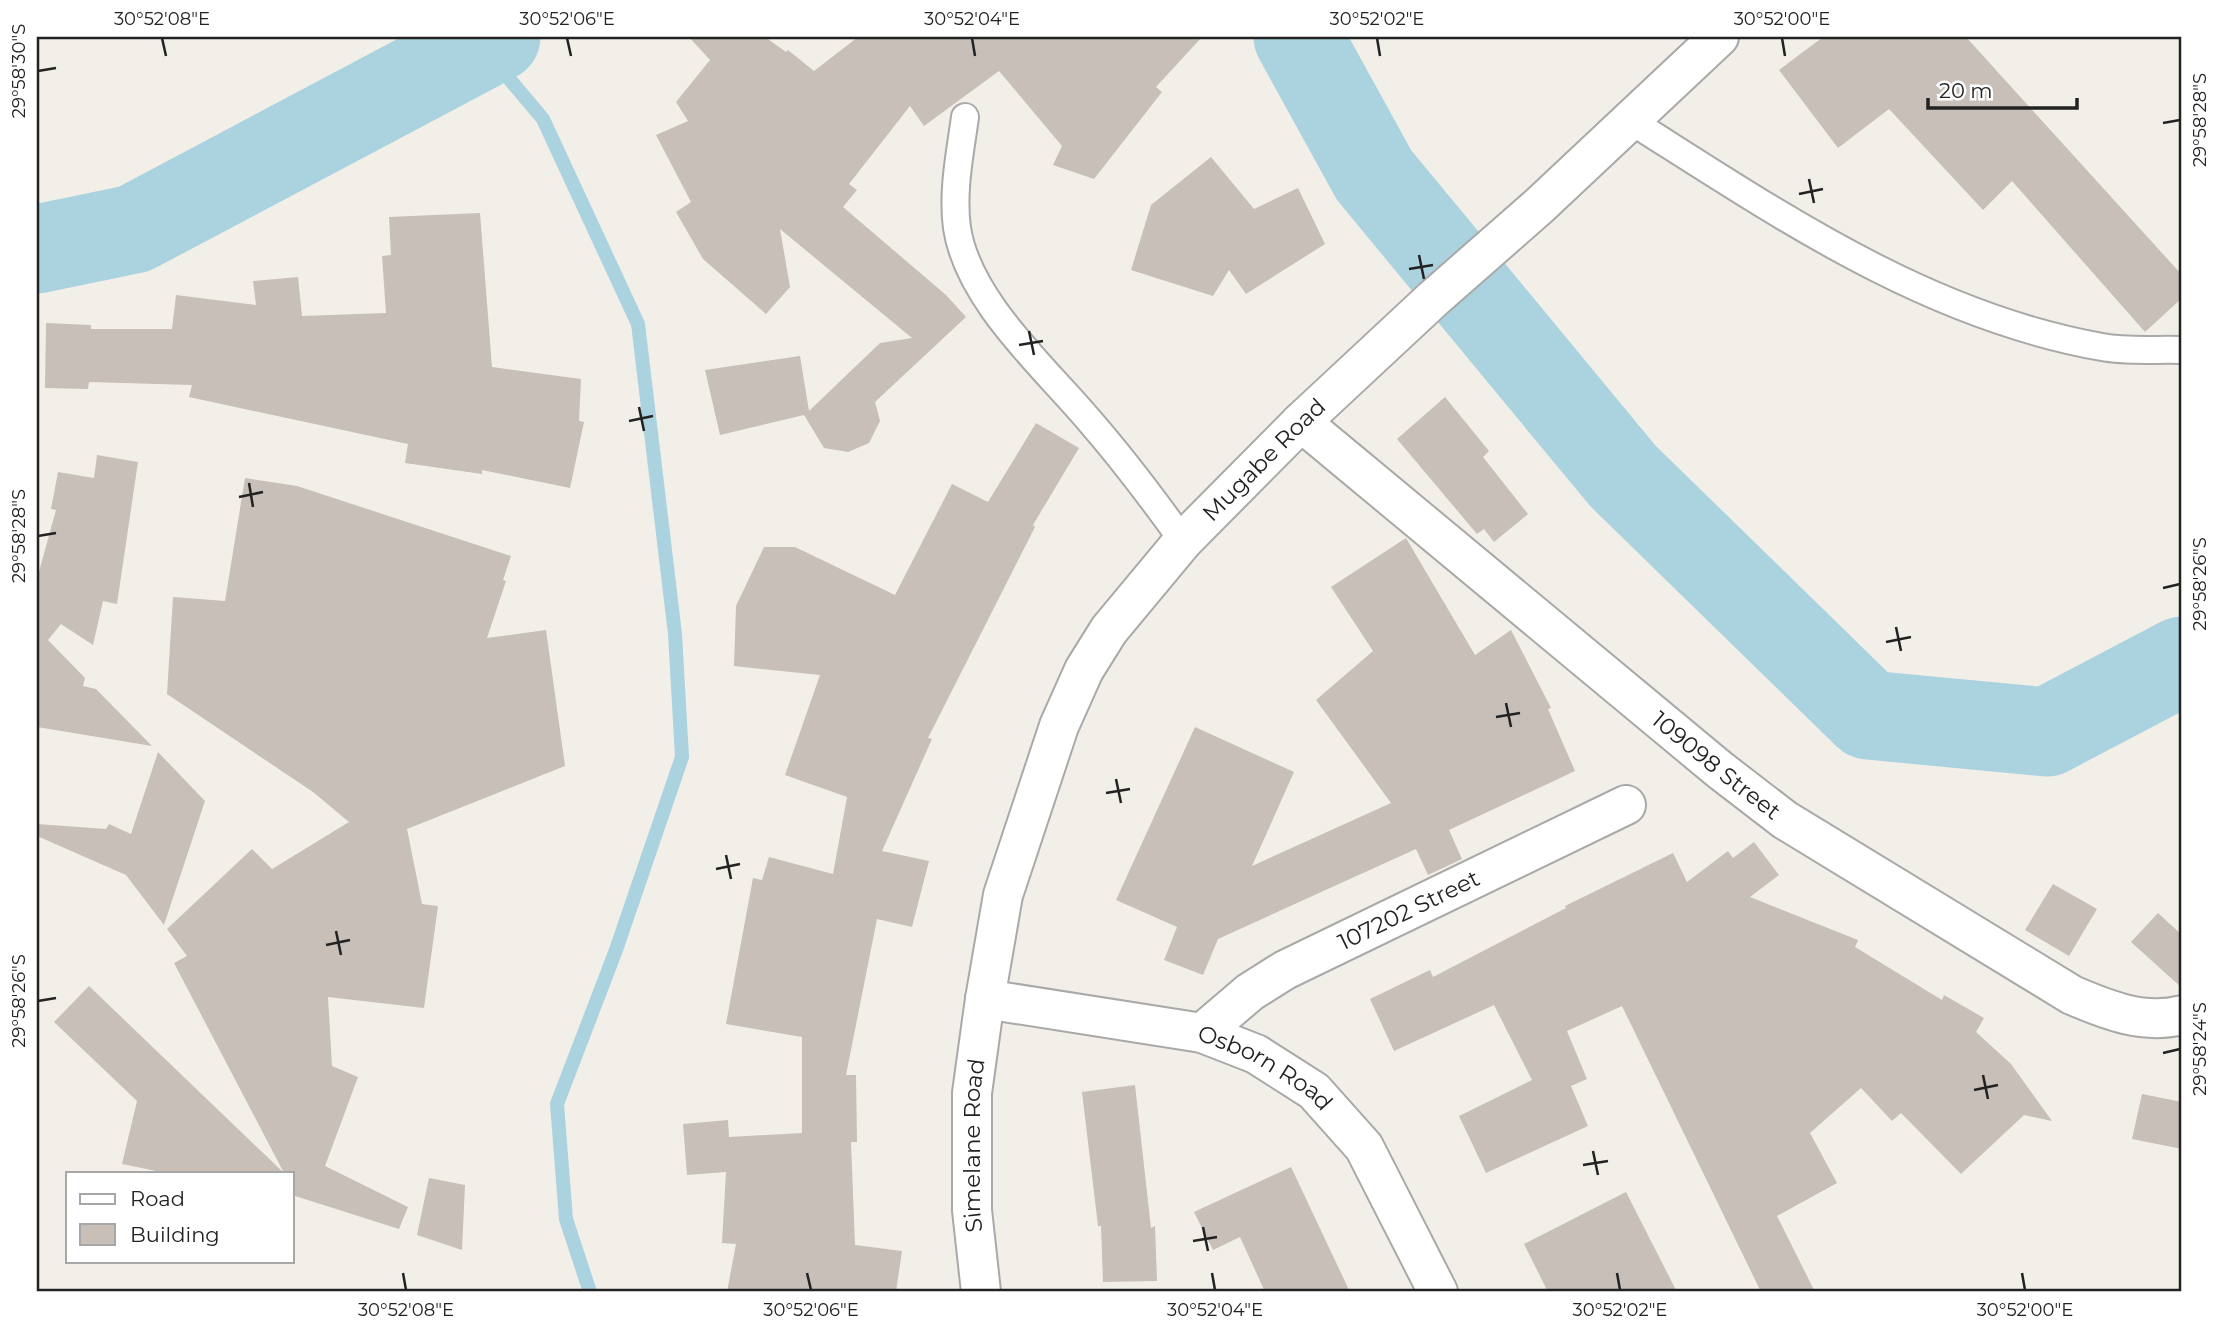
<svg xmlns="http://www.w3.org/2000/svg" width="2219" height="1329" font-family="Montserrat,sans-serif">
	<rect width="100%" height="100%" fill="#f2efe9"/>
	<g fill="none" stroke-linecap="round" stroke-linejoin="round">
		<path stroke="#aad3df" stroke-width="14" d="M 479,43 L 543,119 L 638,324 L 675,634 L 682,757 L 616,950 L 557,1104 L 566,1219 L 590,1292"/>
		<path stroke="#aad3df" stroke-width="89" d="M 1298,37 L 1374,175 L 1623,476 L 1868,715 L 2047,732 L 2182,661
			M 37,249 L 134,229 L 496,37"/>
	</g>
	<path fill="#c7bfb8" d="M 689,37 L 765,37 L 786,52 L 788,50 L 814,71 L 858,37 L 1202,37 L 1156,87 L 1162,92 L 1094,179 L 1053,165 L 1062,146 L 999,71 L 924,126 L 910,106 L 849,184 L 857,190 L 843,207 L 946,295 L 966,317 L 875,402 L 880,421 L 869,443 L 848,452 L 824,448 L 804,415 L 720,435 L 705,370 L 800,356 L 809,411 L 880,343 L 912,338 L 780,229 L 790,287 L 766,314 L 703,259 L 676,212 L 691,202 L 656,135 L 688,121 L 676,102 L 710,60 Z
		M 1823,37 L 1966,37 L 2182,275 L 2182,298 L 2145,332 L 2012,181 L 1983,210 L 1889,109 L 1838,148 L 1779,70 Z
		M 1211,157 L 1254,209 L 1298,188 L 1325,244 L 1246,294 L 1229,270 L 1213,296 L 1131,270 L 1151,205 Z
		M 480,213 L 492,367 L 581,379 L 579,421 L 584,422 L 570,488 L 482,470 L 482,474 L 405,463 L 408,444 L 189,397 L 192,385 L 89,382 L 88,389 L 45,388 L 46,323 L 91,325 L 91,329 L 172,329 L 176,295 L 256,305 L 253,281 L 298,277 L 302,316 L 386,313 L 382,256 L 391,255 L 389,217 Z
		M 1445,397 L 1489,451 L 1483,457 L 1528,514 L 1494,542 L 1484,529 L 1477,534 L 1397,439 Z
		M 1036,423 L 1079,448 L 1033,525 L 1035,527 L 928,738 L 932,739 L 882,851 L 929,861 L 912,927 L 877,919 L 846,1075 L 856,1075 L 857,1142 L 851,1142 L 855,1245 L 902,1251 L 896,1292 L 727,1292 L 736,1244 L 722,1243 L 726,1172 L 687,1175 L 683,1124 L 728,1120 L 729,1137 L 802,1133 L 802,1037 L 726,1024 L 753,878 L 762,880 L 769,857 L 833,874 L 847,797 L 785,775 L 820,675 L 734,666 L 736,606 L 764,547 L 795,547 L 895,595 L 952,484 L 988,502 Z
		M 97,455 L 138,462 L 117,604 L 103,601 L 93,645 L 61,624 L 48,640 L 85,678 L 83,686 L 96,689 L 152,746 L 37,727 L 37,579 L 56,510 L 51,509 L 58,472 L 94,478 Z
		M 245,478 L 297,486 L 511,556 L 503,580 L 506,581 L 487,638 L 546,630 L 565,766 L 407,829 L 422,904 L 438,906 L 424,1008 L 328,997 L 332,1066 L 358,1077 L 325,1166 L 408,1207 L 399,1229 L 292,1195 L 292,1173 L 166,1173 L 122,1164 L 137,1101 L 54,1022 L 89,986 L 284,1173 L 174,963 L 187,956 L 167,929 L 252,849 L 272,869 L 349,822 L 313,792 L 167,694 L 173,597 L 225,601 Z
		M 1406,538 L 1475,655 L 1511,630 L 1551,708 L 1548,709 L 1575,771 L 1449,830 L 1462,859 L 1428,875 L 1416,849 L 1218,939 L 1203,975 L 1164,960 L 1177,927 L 1116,900 L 1195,727 L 1294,772 L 1252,866 L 1391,803 L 1316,700 L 1373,651 L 1331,587 Z
		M 158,752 L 205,801 L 164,925 L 126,875 L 37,836 L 37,824 L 106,829 L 109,824 L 131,834 Z
		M 1754,842 L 1779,875 L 1750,897 L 1858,940 L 1855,947 L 1942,1000 L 1944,995 L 1984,1018 L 1976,1032 L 2011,1064 L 2052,1121 L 2024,1115 L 1961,1174 L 1901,1113 L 1892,1121 L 1861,1088 L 1810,1133 L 1837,1183 L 1777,1216 L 1815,1292 L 1761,1292 L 1622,1006 L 1567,1031 L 1587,1079 L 1571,1086 L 1588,1126 L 1486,1173 L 1459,1116 L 1532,1080 L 1494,1005 L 1394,1051 L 1370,999 L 1430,970 L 1433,977 L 1566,908 L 1565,906 L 1673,853 L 1687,882 L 1728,851 L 1733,858 Z
		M 2053,884 L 2097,909 L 2069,956 L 2025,930 Z
		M 2158,913 L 2182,935 L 2182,988 L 2131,942 Z
		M 1135,1085 L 1151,1228 L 1155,1226 L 1157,1281 L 1103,1282 L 1101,1226 L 1098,1226 L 1082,1092 Z
		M 2142,1094 L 2182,1102 L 2182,1149 L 2132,1139 Z
		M 1291,1167 L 1350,1292 L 1265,1292 L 1240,1237 L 1213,1250 L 1194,1212 Z
		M 429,1178 L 465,1185 L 462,1250 L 417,1235 Z
		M 1626,1192 L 1677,1292 L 1548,1292 L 1524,1244 Z"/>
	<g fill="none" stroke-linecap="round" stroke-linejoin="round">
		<g stroke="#a9a9a9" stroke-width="30">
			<path id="lane" d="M 965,117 C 960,154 952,191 957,228 C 968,300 1043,366 1088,419 C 1122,458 1153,499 1183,541
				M 1631,121 C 1778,214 1926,316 2102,347 C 2128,352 2156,349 2182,350"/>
		</g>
		<g stroke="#a9a9a9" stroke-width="42">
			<g id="street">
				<path id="s1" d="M 1301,422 L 1720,770 L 1785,820 L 2072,995 C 2107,1010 2144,1025 2182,1015"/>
				<path id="s2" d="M 985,999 L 1202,1033 L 1256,1054 L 1314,1091 L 1364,1147 L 1438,1292"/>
				<path id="s3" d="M 1202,1033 L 1250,992 L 1285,970 L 1626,805"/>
				<path id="s4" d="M 981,1292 L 972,1210 L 972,1093 L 985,999 L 1003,895 L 1059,726 L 1084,670 L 1109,630 L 1183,541 L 1301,422 L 1433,299 L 1539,206 L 1719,37"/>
			</g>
		</g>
		<use href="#lane" stroke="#fff" stroke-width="26"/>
		<use href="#street" stroke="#fff" stroke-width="38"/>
	</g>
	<path fill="none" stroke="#222" stroke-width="2.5" d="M 162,38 L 166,56M 567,38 L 571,56M 972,38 L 975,56M 1377,38 L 1380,56M 1782,38 L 1785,56M 38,71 L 56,68M 2163,123 L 2180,120M 1809,179 L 1814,203M 1799,194 L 1823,189M 1419,255 L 1424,279M 1409,269 L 1433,265M 1029,331 L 1034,355M 1019,345 L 1043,341M 639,407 L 644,431M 629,421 L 653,416M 249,483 L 253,507M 239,497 L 263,492M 38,536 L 56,533M 2163,588 L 2180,584M 1896,627 L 1901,651M 1886,642 L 1911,637M 1506,703 L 1511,727M 1496,717 L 1520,713M 1116,779 L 1121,803M 1106,793 L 1130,789M 726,855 L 731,879M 716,869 L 740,864M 336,931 L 341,955M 326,945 L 350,940M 38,1001 L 56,998M 2163,1053 L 2180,1049M 1983,1075 L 1988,1099M 1974,1090 L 1998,1085M 1593,1151 L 1598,1175M 1583,1165 L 1608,1161M 1203,1227 L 1208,1251M 1193,1241 L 1217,1237M 403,1273 L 406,1290M 807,1273 L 811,1290M 1212,1273 L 1215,1290M 1617,1273 L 1620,1290M 2022,1273 L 2025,1290"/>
	<g text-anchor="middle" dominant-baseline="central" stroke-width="6" stroke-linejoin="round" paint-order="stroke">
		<g font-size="23" fill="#222" stroke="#fff">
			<text stroke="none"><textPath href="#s4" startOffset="917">Mugabe Road</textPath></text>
			<text stroke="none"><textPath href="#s1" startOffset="539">109098 Street</textPath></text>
			<text stroke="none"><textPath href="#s3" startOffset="242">107202 Street</textPath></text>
			<text stroke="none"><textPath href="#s2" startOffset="292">Osborn Road</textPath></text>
			<text stroke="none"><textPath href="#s4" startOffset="147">Simelane Road</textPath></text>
		</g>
	</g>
	<rect width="2219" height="1329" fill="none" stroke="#ffffff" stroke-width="77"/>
	<rect x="66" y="1172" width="228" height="91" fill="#ffffff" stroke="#a7a7a7" stroke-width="2"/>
	<rect x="80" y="1194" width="35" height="10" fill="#ffffff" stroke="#a7a7a7" stroke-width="2"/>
	<text x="130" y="1206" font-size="21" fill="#222222">Road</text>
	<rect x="80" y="1224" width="35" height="21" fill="#c7bfb8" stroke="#a7a7a7" stroke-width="2"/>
	<text x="130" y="1242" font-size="21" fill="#222222">Building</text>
	<path d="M1928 98v10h149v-10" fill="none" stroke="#222222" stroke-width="3.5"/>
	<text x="1939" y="98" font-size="21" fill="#222222" stroke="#ffffff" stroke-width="5" paint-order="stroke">20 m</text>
	<rect x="38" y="38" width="2142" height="1252" fill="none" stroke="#222" stroke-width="2.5"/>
	<g font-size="18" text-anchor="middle" fill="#222">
		<text x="162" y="25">30°52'08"E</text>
		<text x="567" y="25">30°52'06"E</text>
		<text x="972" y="25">30°52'04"E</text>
		<text x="1377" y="25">30°52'02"E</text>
		<text x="1782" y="25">30°52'00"E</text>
		<text transform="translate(19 71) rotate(-90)" y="6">29°58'30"S</text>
		<text transform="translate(2200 120) rotate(-90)" y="6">29°58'28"S</text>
		<text transform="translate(19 536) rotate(-90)" y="6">29°58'28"S</text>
		<text transform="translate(2200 584) rotate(-90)" y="6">29°58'26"S</text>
		<text transform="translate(19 1001) rotate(-90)" y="6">29°58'26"S</text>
		<text transform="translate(2200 1049) rotate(-90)" y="6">29°58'24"S</text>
		<text x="406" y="1316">30°52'08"E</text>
		<text x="811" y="1316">30°52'06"E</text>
		<text x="1215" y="1316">30°52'04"E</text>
		<text x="1620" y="1316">30°52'02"E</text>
		<text x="2025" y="1316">30°52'00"E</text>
	</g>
</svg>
